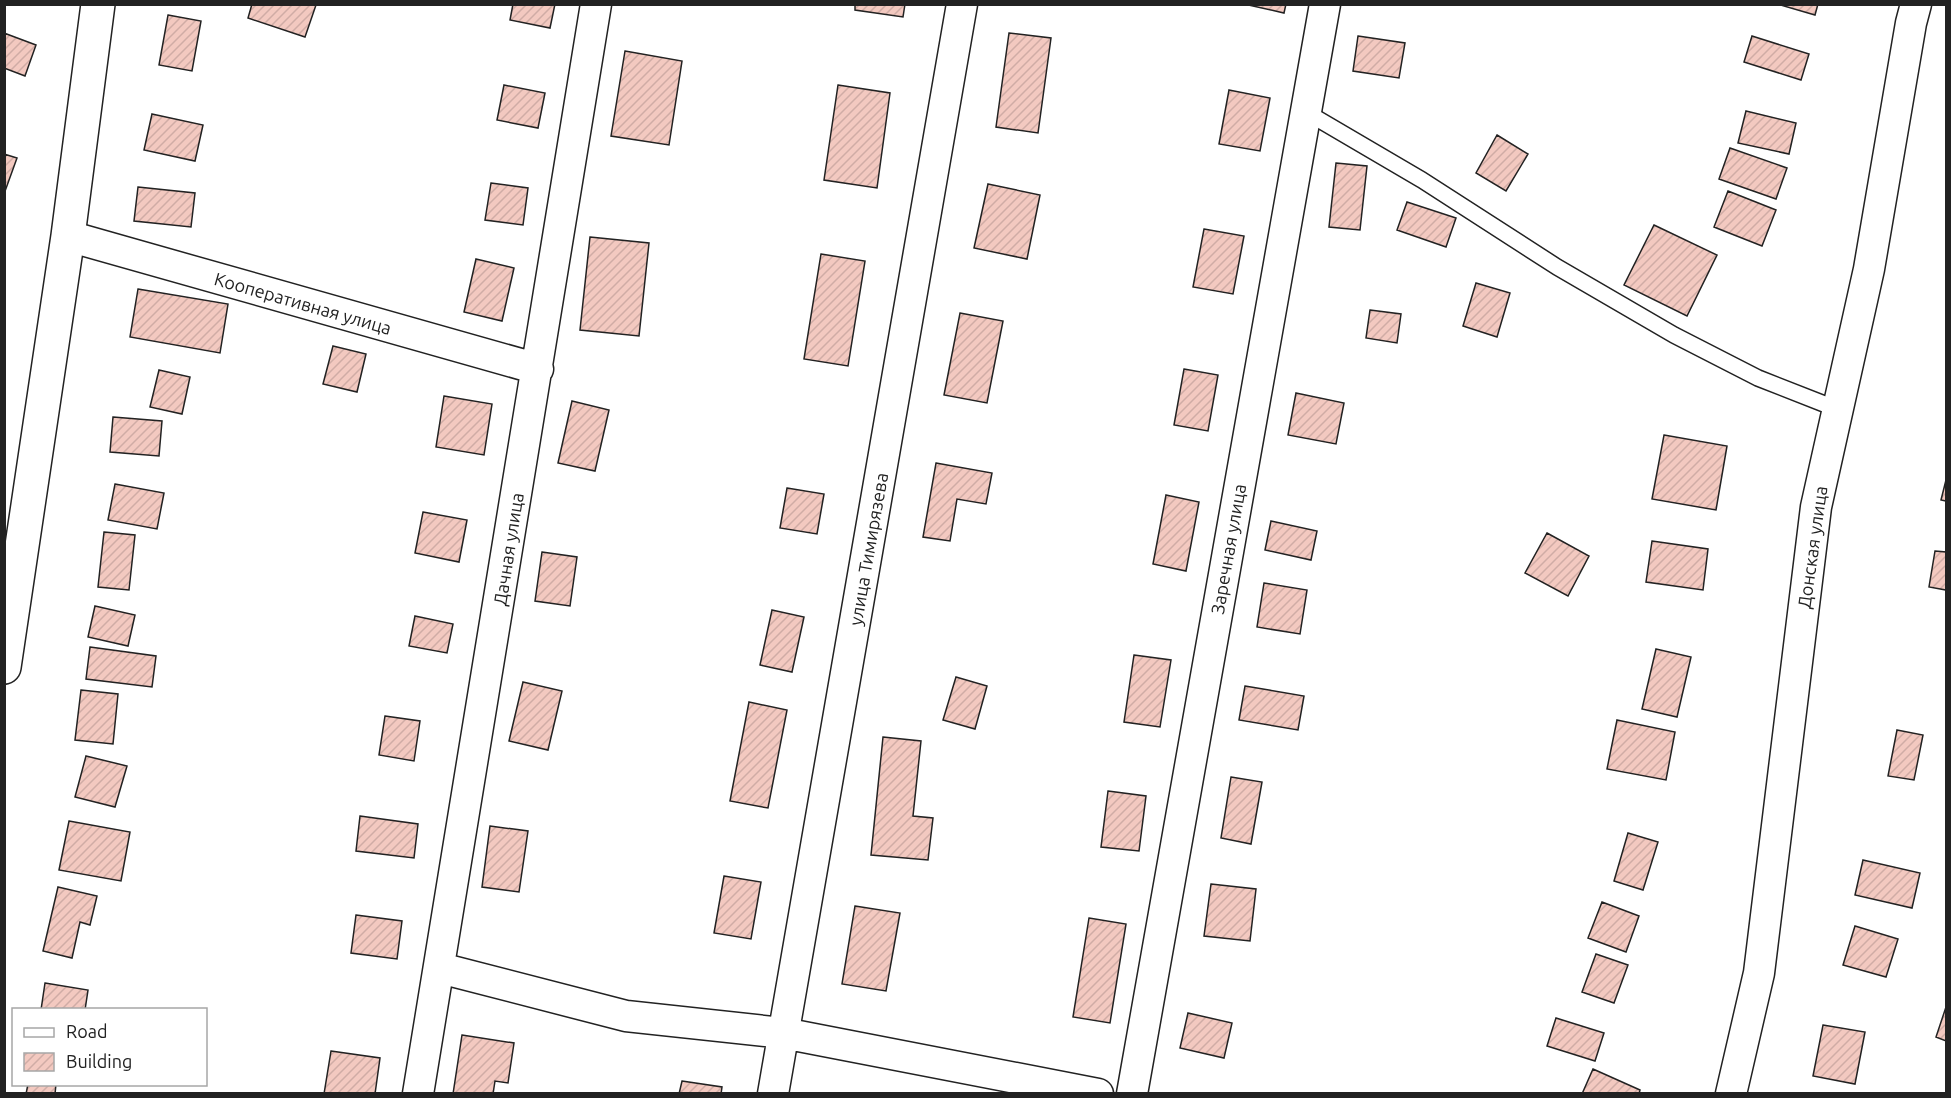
<svg xmlns="http://www.w3.org/2000/svg" width="1951" height="1098" font-family="Ubuntu,sans-serif">
	<defs>
		<pattern id="building-hatch" width="6" height="6" patternUnits="userSpaceOnUse" patternTransform="scale(1.5)"><rect width="6" height="6" fill="#f3c9c0"/><path d="M-1 1l2-2M0 6l6-6M5 7l2-2" fill="none" stroke="#d0aca5"/></pattern>
	</defs>
	<rect width="100%" height="100%" fill="#fff"/>
	<path fill="url(#building-hatch)" stroke="#222" stroke-width="1.5" d="M 252,4 L 315,4 L 316,5 L 305,37 L 248,18 Z
		M 513,4 L 555,4 L 550,28 L 510,20 Z
		M 855,4 L 905,4 L 903,17 L 855,10 Z
		M 1244,4 L 1286,4 L 1284,13 Z
		M 1777,4 L 1818,4 L 1815,15 Z
		M 168,15 L 201,21 L 192,71 L 159,65 Z
		M 4,33 L 36,45 L 25,76 L 4,68 Z
		M 1009,33 L 1051,38 L 1038,133 L 996,127 Z
		M 1358,36 L 1405,43 L 1399,78 L 1353,71 Z
		M 1752,36 L 1809,54 L 1801,80 L 1744,62 Z
		M 625,51 L 682,61 L 669,145 L 611,136 Z
		M 504,85 L 545,93 L 538,128 L 497,120 Z
		M 838,85 L 890,93 L 877,188 L 824,180 Z
		M 1229,90 L 1270,98 L 1260,151 L 1219,144 Z
		M 1746,111 L 1796,123 L 1789,154 L 1738,143 Z
		M 152,114 L 203,125 L 195,161 L 144,150 Z
		M 1497,135 L 1528,154 L 1506,191 L 1476,173 Z
		M 1730,148 L 1787,168 L 1776,199 L 1719,179 Z
		M 4,154 L 17,158 L 4,194 Z
		M 1336,163 L 1367,166 L 1360,230 L 1329,227 Z
		M 491,183 L 528,188 L 523,225 L 485,220 Z
		M 988,184 L 1040,195 L 1027,259 L 974,248 Z
		M 138,187 L 195,193 L 191,227 L 134,221 Z
		M 1728,191 L 1776,210 L 1762,246 L 1714,227 Z
		M 1407,202 L 1456,218 L 1446,247 L 1397,230 Z
		M 1654,225 L 1717,255 L 1687,316 L 1624,285 Z
		M 1204,229 L 1244,236 L 1233,294 L 1193,287 Z
		M 590,237 L 649,243 L 639,336 L 580,330 Z
		M 821,254 L 865,261 L 848,366 L 804,359 Z
		M 476,259 L 514,268 L 502,321 L 464,312 Z
		M 1476,283 L 1510,293 L 1497,337 L 1463,326 Z
		M 138,289 L 228,304 L 220,353 L 130,337 Z
		M 1370,310 L 1401,314 L 1397,343 L 1366,338 Z
		M 960,313 L 1003,321 L 987,403 L 944,395 Z
		M 333,346 L 366,354 L 357,392 L 323,384 Z
		M 1184,369 L 1218,375 L 1208,431 L 1174,425 Z
		M 159,370 L 190,377 L 182,414 L 150,407 Z
		M 1296,393 L 1344,403 L 1336,444 L 1288,435 Z
		M 444,396 L 492,404 L 484,455 L 436,447 Z
		M 572,401 L 609,410 L 595,471 L 558,463 Z
		M 113,417 L 162,421 L 159,456 L 110,452 Z
		M 1664,435 L 1727,446 L 1716,510 L 1652,499 Z
		M 936,463 L 992,473 L 986,504 L 957,499 L 950,541 L 923,537 Z
		M 1946,480 L 1946,501 L 1941,500 Z
		M 115,484 L 164,493 L 157,529 L 108,520 Z
		M 787,488 L 824,494 L 817,534 L 780,528 Z
		M 1166,495 L 1199,502 L 1186,571 L 1153,564 Z
		M 423,512 L 467,520 L 459,562 L 415,553 Z
		M 1271,521 L 1317,531 L 1311,560 L 1265,550 Z
		M 104,532 L 135,535 L 129,590 L 98,587 Z
		M 1547,533 L 1589,556 L 1568,596 L 1525,573 Z
		M 1652,541 L 1708,549 L 1703,590 L 1646,582 Z
		M 1935,551 L 1946,552 L 1946,590 L 1929,587 Z
		M 542,552 L 577,557 L 570,606 L 535,601 Z
		M 1264,583 L 1307,590 L 1300,634 L 1257,627 Z
		M 95,606 L 135,615 L 128,646 L 88,637 Z
		M 772,610 L 804,617 L 792,672 L 760,665 Z
		M 415,616 L 453,624 L 447,653 L 409,646 Z
		M 90,647 L 156,656 L 152,687 L 86,679 Z
		M 1656,649 L 1691,657 L 1677,717 L 1642,709 Z
		M 1134,655 L 1171,660 L 1160,727 L 1124,722 Z
		M 956,677 L 987,686 L 975,729 L 943,720 Z
		M 523,682 L 562,691 L 548,750 L 509,741 Z
		M 1245,686 L 1304,696 L 1298,730 L 1239,720 Z
		M 81,690 L 118,694 L 113,744 L 75,740 Z
		M 749,702 L 787,710 L 768,808 L 730,801 Z
		M 385,716 L 420,721 L 414,761 L 379,755 Z
		M 1617,720 L 1675,732 L 1666,780 L 1607,769 Z
		M 1897,730 L 1923,735 L 1914,780 L 1888,776 Z
		M 883,737 L 921,741 L 913,816 L 933,818 L 928,860 L 871,855 Z
		M 86,756 L 127,766 L 115,807 L 75,797 Z
		M 1231,777 L 1262,782 L 1251,844 L 1221,838 Z
		M 1108,791 L 1146,796 L 1139,851 L 1101,847 Z
		M 360,816 L 418,824 L 414,858 L 356,851 Z
		M 69,821 L 130,832 L 121,881 L 59,870 Z
		M 490,826 L 528,831 L 519,892 L 482,887 Z
		M 1628,833 L 1658,842 L 1643,890 L 1614,881 Z
		M 1863,860 L 1920,873 L 1912,908 L 1855,895 Z
		M 724,876 L 761,882 L 751,939 L 714,933 Z
		M 1211,884 L 1256,889 L 1250,941 L 1204,936 Z
		M 58,887 L 97,896 L 90,925 L 80,922 L 72,958 L 43,951 Z
		M 1602,902 L 1639,916 L 1626,952 L 1588,938 Z
		M 855,906 L 900,913 L 886,991 L 842,984 Z
		M 356,915 L 402,921 L 397,959 L 351,953 Z
		M 1089,918 L 1126,924 L 1110,1023 L 1073,1017 Z
		M 1855,926 L 1898,939 L 1886,977 L 1843,965 Z
		M 1596,954 L 1628,965 L 1614,1003 L 1582,992 Z
		M 45,983 L 88,990 L 85,1010 L 41,1010 Z
		M 1946,1007 L 1946,1041 L 1936,1037 Z
		M 1188,1013 L 1232,1023 L 1224,1058 L 1180,1048 Z
		M 1556,1018 L 1604,1033 L 1595,1061 L 1547,1046 Z
		M 1823,1025 L 1865,1032 L 1855,1084 L 1813,1076 Z
		M 462,1035 L 514,1043 L 508,1083 L 495,1081 L 493,1094 L 453,1094 Z
		M 331,1051 L 380,1058 L 375,1094 L 324,1094 Z
		M 1593,1069 L 1640,1090 L 1639,1094 L 1582,1094 Z
		M 682,1081 L 722,1087 L 721,1094 L 679,1094 Z
		M 28,1084 L 56,1084 L 55,1094 L 26,1094 Z"/>
	<g fill="none" stroke-linecap="round" stroke-linejoin="round">
		<g stroke="#222" stroke-width="18">
			<path id="service" d="M 1306,112 L 1422,180 L 1557,267 L 1674,335 L 1758,378 L 1837,409"/>
		</g>
		<g stroke="#222" stroke-width="33">
			<path id="minor" d="M 68,236 L 538,369
				M 440,968 L 626,1016 L 783,1033 L 1098,1094
				M 418,1094 L 596,4
				M 773,1094 L 962,4
				M 1132,1094 L 1325,4
				M 1731,1094 L 1759,973 L 1816,507 L 1869,269 L 1911,23 L 1916,4"/>
		</g>
		<g stroke="#222" stroke-width="36">
			<path id="tertiary" d="M 4,667 L 68,236 L 98,4"/>
		</g>
		<use href="#service" stroke="#fff" stroke-width="15"/>
		<use href="#minor" stroke="#fff" stroke-width="30"/>
		<use href="#tertiary" stroke="#fff" stroke-width="33"/>
	</g>
	<g text-anchor="middle" dominant-baseline="central" stroke-width="4.5" stroke-linejoin="round" paint-order="stroke">
		<g font-size="18" fill="#222" stroke="#fff">
			<text transform="translate(303 303) rotate(16)">Кооперативная улица</text>
			<text transform="translate(1812 547) rotate(-82)">Донская улица</text>
			<text transform="translate(508 549) rotate(-81)">Дачная улица</text>
			<text transform="translate(868 549) rotate(-80)">улица Тимирязева</text>
			<text transform="translate(1228 549) rotate(-80)">Заречная улица</text>
		</g>
	</g>
	<rect width="1951" height="1098" fill="none" stroke="#222222" stroke-width="12"/>
	<rect x="12" y="1008" width="195" height="78" fill="#ffffff" stroke="#a7a7a7" stroke-width="1.5"/>
	<rect x="24" y="1028" width="30" height="9" fill="#ffffff" stroke="#a7a7a7" stroke-width="1.5"/>
	<text x="66" y="1038" font-size="18" fill="#222222">Road</text>
	<rect x="24" y="1053" width="30" height="18" fill="url(#building-hatch)" stroke="#a7a7a7" stroke-width="1.5"/>
	<text x="66" y="1068" font-size="18" fill="#222222">Building</text>
</svg>
